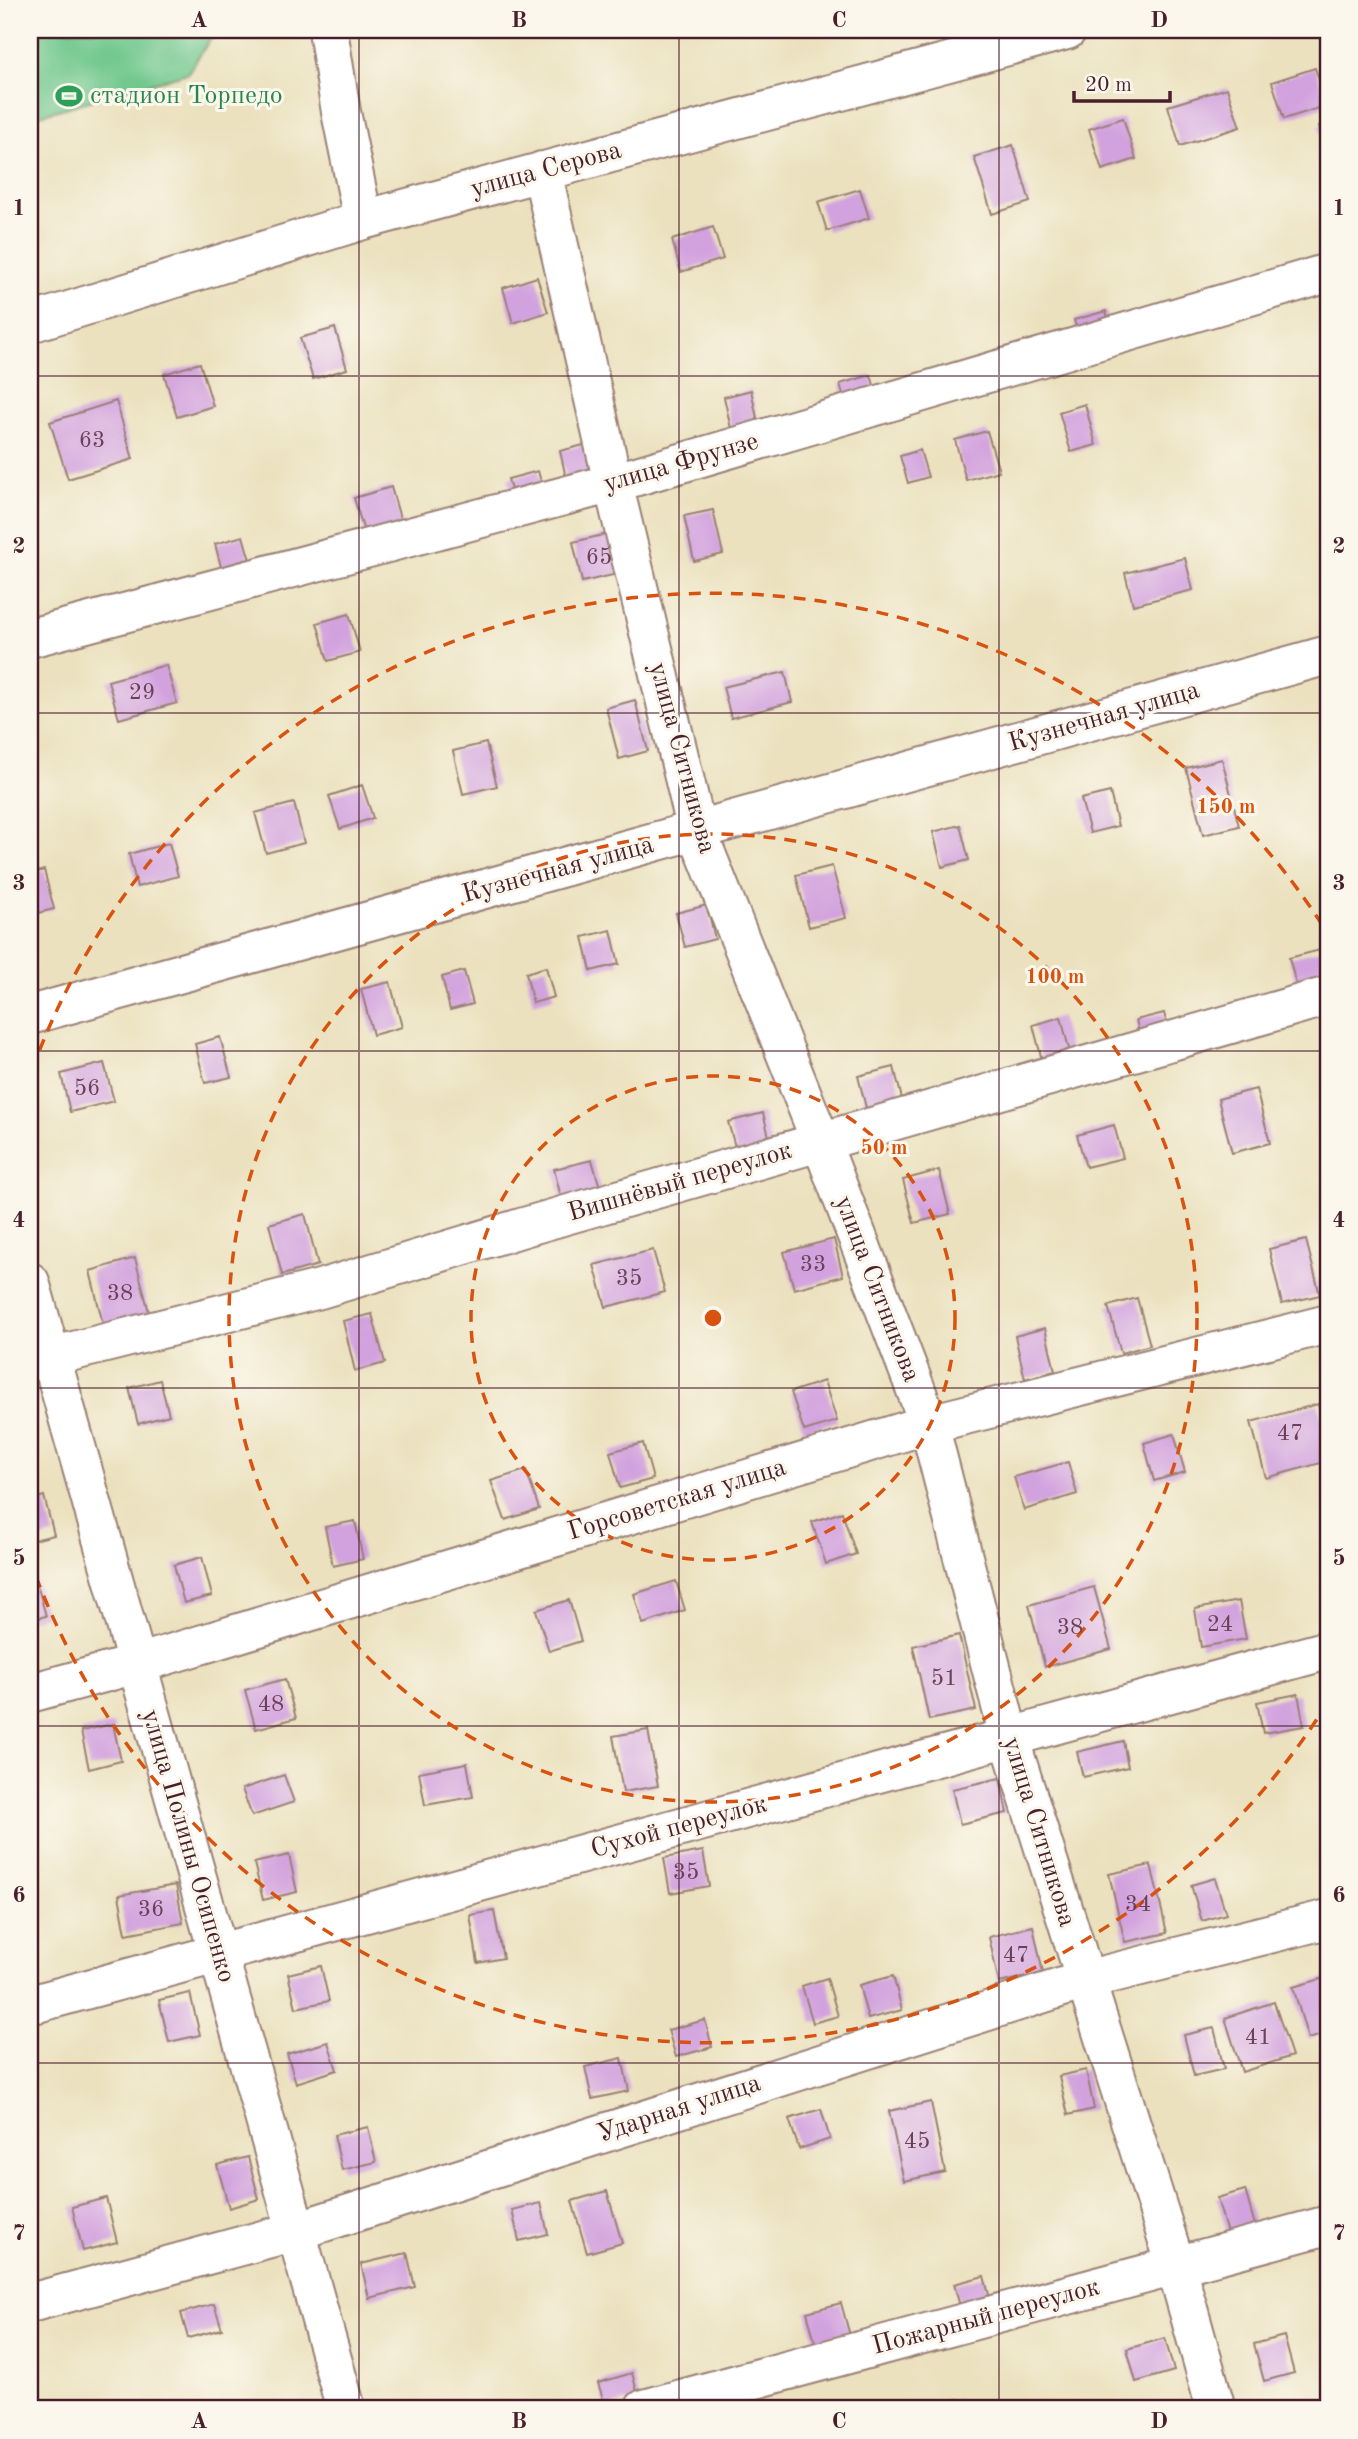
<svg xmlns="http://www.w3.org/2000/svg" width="1358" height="2439" font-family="'Old Standard TT',serif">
	<rect width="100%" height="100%" fill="#fbf7ec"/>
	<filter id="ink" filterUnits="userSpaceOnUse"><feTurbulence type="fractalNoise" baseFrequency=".0143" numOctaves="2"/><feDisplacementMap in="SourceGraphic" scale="14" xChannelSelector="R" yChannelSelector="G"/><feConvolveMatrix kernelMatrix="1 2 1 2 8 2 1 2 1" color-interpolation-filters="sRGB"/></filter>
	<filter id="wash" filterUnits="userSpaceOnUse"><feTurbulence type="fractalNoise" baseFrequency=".00686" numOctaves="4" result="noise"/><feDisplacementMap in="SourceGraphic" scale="28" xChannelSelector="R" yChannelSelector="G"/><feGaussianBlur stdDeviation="1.57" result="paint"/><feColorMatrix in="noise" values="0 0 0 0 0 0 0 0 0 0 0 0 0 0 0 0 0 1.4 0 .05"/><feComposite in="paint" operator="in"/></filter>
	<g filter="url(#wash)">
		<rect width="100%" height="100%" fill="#ebe1be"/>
		<path fill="#71c88d" stroke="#5e745c" stroke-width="2" d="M 30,30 L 216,30 L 188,73 L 30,118 Z"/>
		<g id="blocks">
			<path fill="#d2a2de" d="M 1315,68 L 1328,105 L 1284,119 L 1272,82 Z
				M 1227,88 L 1240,127 L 1180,146 L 1168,106 Z
				M 1123,118 L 1136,159 L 1102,170 L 1089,129 Z
				M 1328,123 L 1328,156 L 1327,156 L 1319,126 Z
				M 1013,145 L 1030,202 L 992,214 L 974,157 Z
				M 860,189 L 869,218 L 827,231 L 818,202 Z
				M 713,227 L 723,259 L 681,272 L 672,240 Z
				M 537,277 L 548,312 L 513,323 L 503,288 Z
				M 1106,311 L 1115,345 L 1083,354 L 1074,320 Z
				M 335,328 L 347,369 L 313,379 L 300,338 Z
				M 200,363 L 213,406 L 177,417 L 164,374 Z
				M 871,375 L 881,409 L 850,418 L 840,384 Z
				M 751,390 L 760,432 L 733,438 L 724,397 Z
				M 116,401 L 133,459 L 68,479 L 50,422 Z
				M 1085,404 L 1096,445 L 1071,452 L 1059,412 Z
				M 987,431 L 999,471 L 966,480 L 955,440 Z
				M 592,443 L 600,479 L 568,487 L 560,451 Z
				M 920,450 L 928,477 L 908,483 L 900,456 Z
				M 538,471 L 548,506 L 518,515 L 508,479 Z
				M 391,487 L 404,532 L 367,542 L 354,498 Z
				M 713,510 L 723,554 L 694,561 L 684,516 Z
				M 616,532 L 626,572 L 582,582 L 573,542 Z
				M 243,536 L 254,574 L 225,582 L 215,544 Z
				M 1185,558 L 1193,590 L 1133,605 L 1125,573 Z
				M 349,614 L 360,652 L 328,661 L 317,623 Z
				M 166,665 L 177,703 L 119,719 L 108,681 Z
				M 785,672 L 792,702 L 731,718 L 723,687 Z
				M 635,700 L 648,751 L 619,759 L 606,708 Z
				M 1328,733 L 1328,762 L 1327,763 L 1320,735 Z
				M 486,743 L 497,786 L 463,794 L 453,751 Z
				M 1222,759 L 1239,826 L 1203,835 L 1186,768 Z
				M 362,785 L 373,818 L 340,829 L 329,796 Z
				M 1110,792 L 1118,826 L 1090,833 L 1081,799 Z
				M 294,803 L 304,843 L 266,853 L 255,813 Z
				M 960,825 L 969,860 L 942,867 L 933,832 Z
				M 169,843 L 178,876 L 137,887 L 129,854 Z
				M 832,866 L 846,918 L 809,927 L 796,875 Z
				M 44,870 L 54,909 L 30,915 L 30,874 Z
				M 707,905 L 715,939 L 685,947 L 676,913 Z
				M 611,930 L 619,964 L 591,971 L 583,937 Z
				M 1328,948 L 1328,988 L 1299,995 L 1289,958 Z
				M 546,967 L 554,997 L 533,1003 L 526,973 Z
				M 464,971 L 473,1004 L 450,1010 L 442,977 Z
				M 390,982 L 402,1027 L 373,1035 L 361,989 Z
				M 1164,1013 L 1174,1052 L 1146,1059 L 1136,1020 Z
				M 1061,1017 L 1072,1061 L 1044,1068 L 1033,1025 Z
				M 220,1037 L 231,1077 L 205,1083 L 195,1044 Z
				M 104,1063 L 114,1101 L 70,1112 L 61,1074 Z
				M 894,1067 L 904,1107 L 868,1116 L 858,1076 Z
				M 1256,1089 L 1270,1143 L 1232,1153 L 1218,1099 Z
				M 763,1113 L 773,1152 L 739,1161 L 728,1122 Z
				M 1114,1125 L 1123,1158 L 1086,1167 L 1077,1135 Z
				M 592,1160 L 601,1191 L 562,1201 L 554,1169 Z
				M 939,1170 L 950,1214 L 914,1223 L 903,1180 Z
				M 305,1214 L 318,1265 L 282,1275 L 269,1224 Z
				M 834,1239 L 843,1276 L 794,1289 L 784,1252 Z
				M 1306,1240 L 1320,1295 L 1282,1304 L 1269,1249 Z
				M 653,1250 L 665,1292 L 606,1307 L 594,1265 Z
				M 135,1258 L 150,1316 L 104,1328 L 90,1271 Z
				M 1137,1298 L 1150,1345 L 1121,1353 L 1108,1306 Z
				M 372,1314 L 385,1363 L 355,1371 L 343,1321 Z
				M 1045,1328 L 1055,1371 L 1025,1379 L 1015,1336 Z
				M 160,1380 L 169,1415 L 138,1424 L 129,1388 Z
				M 824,1381 L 837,1421 L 804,1431 L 791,1392 Z
				M 1318,1404 L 1328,1444 L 1328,1461 L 1266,1478 L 1251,1422 Z
				M 1174,1434 L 1185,1472 L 1154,1481 L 1144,1443 Z
				M 643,1443 L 653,1479 L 620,1488 L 610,1452 Z
				M 1068,1462 L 1077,1494 L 1024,1510 L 1014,1477 Z
				M 526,1470 L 539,1509 L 505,1520 L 491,1481 Z
				M 44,1496 L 54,1535 L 30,1541 L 30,1500 Z
				M 842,1512 L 856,1554 L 826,1564 L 812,1522 Z
				M 355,1521 L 363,1559 L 333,1566 L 325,1527 Z
				M 202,1557 L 212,1596 L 184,1603 L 174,1565 Z
				M 34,1574 L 46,1616 L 30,1620 L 30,1575 Z
				M 676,1581 L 685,1610 L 643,1624 L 634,1594 Z
				M 1094,1587 L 1111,1649 L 1045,1667 L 1029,1605 Z
				M 569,1600 L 581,1641 L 549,1651 L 536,1610 Z
				M 1239,1601 L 1246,1639 L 1201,1647 L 1195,1609 Z
				M 959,1635 L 976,1710 L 929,1720 L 913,1646 Z
				M 285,1679 L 296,1718 L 256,1729 L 245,1690 Z
				M 1298,1694 L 1304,1726 L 1263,1733 L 1257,1702 Z
				M 113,1724 L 121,1761 L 89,1769 L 81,1731 Z
				M 648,1730 L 658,1786 L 623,1792 L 613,1736 Z
				M 1123,1741 L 1128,1767 L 1083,1777 L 1077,1752 Z
				M 467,1763 L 473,1797 L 425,1805 L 419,1772 Z
				M 284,1775 L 294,1802 L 252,1816 L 242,1789 Z
				M 1000,1778 L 1007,1813 L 960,1824 L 952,1789 Z
				M 703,1851 L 709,1886 L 670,1893 L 664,1858 Z
				M 289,1855 L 297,1892 L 263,1900 L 254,1863 Z
				M 1328,1860 L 1328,1883 L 1321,1862 Z
				M 1151,1865 L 1167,1933 L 1125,1942 L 1109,1874 Z
				M 1215,1878 L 1226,1914 L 1202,1921 L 1191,1885 Z
				M 176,1885 L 183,1923 L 126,1934 L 119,1895 Z
				M 494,1911 L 503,1958 L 478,1963 L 470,1915 Z
				M 1033,1926 L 1043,1973 L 999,1983 L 989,1937 Z
				M 321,1966 L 329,2001 L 296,2008 L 288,1974 Z
				M 893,1976 L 902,2010 L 868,2019 L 859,1985 Z
				M 1328,1977 L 1328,2033 L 1308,2039 L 1293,1987 Z
				M 827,1978 L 838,2016 L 813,2023 L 802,1986 Z
				M 190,1993 L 200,2035 L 169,2042 L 159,2000 Z
				M 1274,2002 L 1292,2056 L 1242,2072 L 1225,2018 Z
				M 705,2020 L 712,2047 L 676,2057 L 668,2030 Z
				M 1214,2028 L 1224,2069 L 1194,2076 L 1184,2035 Z
				M 328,2042 L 337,2070 L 296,2083 L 287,2054 Z
				M 622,2058 L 629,2091 L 592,2099 L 585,2067 Z
				M 1086,2070 L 1094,2109 L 1068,2115 L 1059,2076 Z
				M 931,2102 L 945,2172 L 904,2181 L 889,2111 Z
				M 821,2109 L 830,2139 L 799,2149 L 789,2119 Z
				M 368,2127 L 376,2162 L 342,2170 L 334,2135 Z
				M 248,2157 L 259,2199 L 229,2208 L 217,2165 Z
				M 1245,2190 L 1258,2236 L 1230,2244 L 1217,2198 Z
				M 607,2191 L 622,2243 L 587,2253 L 572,2201 Z
				M 106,2198 L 117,2242 L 83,2251 L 72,2207 Z
				M 541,2203 L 548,2234 L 519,2241 L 512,2210 Z
				M 407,2253 L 415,2287 L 369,2298 L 361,2264 Z
				M 984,2276 L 992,2306 L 962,2314 L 954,2284 Z
				M 841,2303 L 852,2343 L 818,2353 L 807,2312 Z
				M 214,2304 L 222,2329 L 188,2338 L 181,2313 Z
				M 1284,2336 L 1294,2373 L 1264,2381 L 1254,2344 Z
				M 1165,2338 L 1174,2371 L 1136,2382 L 1127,2349 Z
				M 632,2373 L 639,2399 L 606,2408 L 598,2383 Z
				M 958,2399 L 961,2409 L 924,2409 Z"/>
		</g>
	</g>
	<g filter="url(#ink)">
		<use href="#blocks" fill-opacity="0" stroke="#9a8074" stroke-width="2"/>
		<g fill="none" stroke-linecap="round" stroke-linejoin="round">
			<g stroke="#9a8074" stroke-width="42">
				<path id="minor" d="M 328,30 L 341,112 L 363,220
					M 542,171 L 613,483 L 697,831 L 821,1142 L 929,1424 L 1009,1737 L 1176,2266 L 1216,2409
					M 30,323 L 363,220 L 1067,30
					M 30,638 L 613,483 L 1328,273
					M 30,1015 L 1328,655
					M 30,1282 L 346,2409
					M 30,1362 L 320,1289 L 524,1227 L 1328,996
					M 30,1693 L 137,1664 L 929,1424 L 1328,1324
					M 30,2005 L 1328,1650
					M 30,2303 L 296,2231 L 1085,1980 L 1328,1919
					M 644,2409 L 1328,2225"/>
			</g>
			<use href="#minor" stroke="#fff" stroke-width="38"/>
		</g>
	</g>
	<path fill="none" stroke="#4a1f2b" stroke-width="2" stroke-opacity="0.55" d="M 359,30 L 359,2409M 679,30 L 679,2409M 999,30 L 999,2409M 30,376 L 1328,376M 30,713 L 1328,713M 30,1051 L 1328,1051M 30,1388 L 1328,1388M 30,1726 L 1328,1726M 30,2063 L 1328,2063"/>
	<g fill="none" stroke="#d8530f" stroke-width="3.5" stroke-dasharray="12 9">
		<circle cx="713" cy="1318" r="242"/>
		<circle cx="713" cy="1318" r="484"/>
		<path d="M1328 1702A725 725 0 0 1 32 1566M32 1070A725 725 0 0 1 1328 934"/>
	</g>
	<defs>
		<g id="stadium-bare" transform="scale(2.1)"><path d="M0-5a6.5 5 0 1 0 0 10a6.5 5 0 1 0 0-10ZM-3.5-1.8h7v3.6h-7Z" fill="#2e9e5b" stroke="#fbf7ec" stroke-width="2.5" paint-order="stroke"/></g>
	</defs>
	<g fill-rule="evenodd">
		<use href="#stadium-bare" x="69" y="96"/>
	</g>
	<g text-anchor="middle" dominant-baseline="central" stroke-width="6" stroke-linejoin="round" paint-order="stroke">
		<g font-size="23" fill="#6c4058">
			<text x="92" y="440">63</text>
			<text x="599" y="557">65</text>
			<text x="142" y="692">29</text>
			<text x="87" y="1088">56</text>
			<text x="813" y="1264">33</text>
			<text x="629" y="1278">35</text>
			<text x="120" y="1293">38</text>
			<text x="1290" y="1433">47</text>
			<text x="1220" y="1624">24</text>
			<text x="1070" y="1627">38</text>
			<text x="944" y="1678">51</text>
			<text x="271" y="1704">48</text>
			<text x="686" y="1872">35</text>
			<text x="1138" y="1904">34</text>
			<text x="151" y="1909">36</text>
			<text x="1016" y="1955">47</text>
			<text x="1258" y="2037">41</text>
			<text x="917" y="2141">45</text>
		</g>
		<g font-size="26" fill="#27864d" stroke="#fbf7ec" text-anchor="start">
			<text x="90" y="96">стадион Торпедо</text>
		</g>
		<g font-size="26" fill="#4a1f2b" stroke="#fbf7ec">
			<text transform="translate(546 170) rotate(-15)">улица Серова</text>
			<text transform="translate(681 463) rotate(-16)">улица Фрунзе</text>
			<text transform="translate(1104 717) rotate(-16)">Кузнечная улица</text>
			<text transform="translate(682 758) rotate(75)">улица Ситникова</text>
			<text transform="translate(558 870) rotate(-15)">Кузнечная улица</text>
			<text transform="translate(680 1182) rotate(-16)">Вишнёвый переулок</text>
			<text transform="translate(877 1289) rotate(69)">улица Ситникова</text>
			<text transform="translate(677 1500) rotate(-17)">Горсоветская улица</text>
			<text transform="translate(679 1827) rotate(-15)">Сухой переулок</text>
			<text transform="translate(1039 1832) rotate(73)">улица Ситникова</text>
			<text transform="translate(188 1846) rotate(74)">улица Полины Осипенко</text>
			<text transform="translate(679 2109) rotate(-18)">Ударная улица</text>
			<text transform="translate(986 2317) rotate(-15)">Пожарный переулок</text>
		</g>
	</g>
	<circle cx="713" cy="1318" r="10" fill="#d8530f" stroke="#fbf7ec" stroke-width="3.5"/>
	<g font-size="21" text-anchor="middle" font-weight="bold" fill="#d8530f" stroke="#fbf7ec" stroke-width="6" stroke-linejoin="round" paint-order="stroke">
		<text x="1226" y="813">150 m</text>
		<text x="1055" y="983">100 m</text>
		<text x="884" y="1154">50 m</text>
	</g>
	<rect width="1358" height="2439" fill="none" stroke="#fbf7ec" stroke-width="77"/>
	<path d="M1074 91v10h96v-10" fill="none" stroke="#4a1f2b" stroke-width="3.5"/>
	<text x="1085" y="91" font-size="21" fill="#4a1f2b" stroke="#fbf7ec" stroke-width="5" paint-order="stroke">20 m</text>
	<rect x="38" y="38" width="1282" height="2362" fill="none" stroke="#4a1f2b" stroke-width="2.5"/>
	<g font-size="23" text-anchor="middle" font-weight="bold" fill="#4a1f2b">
		<text x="199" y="27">A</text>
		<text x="519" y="27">B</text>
		<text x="839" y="27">C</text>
		<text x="1159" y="27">D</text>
		<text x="19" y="215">1</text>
		<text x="1339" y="215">1</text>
		<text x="19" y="553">2</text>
		<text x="1339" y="553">2</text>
		<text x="19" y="890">3</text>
		<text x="1339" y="890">3</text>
		<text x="19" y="1227">4</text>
		<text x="1339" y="1227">4</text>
		<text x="19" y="1565">5</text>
		<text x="1339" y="1565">5</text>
		<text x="19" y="1902">6</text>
		<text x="1339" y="1902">6</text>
		<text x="19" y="2240">7</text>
		<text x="1339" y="2240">7</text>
		<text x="199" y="2428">A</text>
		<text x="519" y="2428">B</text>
		<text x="839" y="2428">C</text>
		<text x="1159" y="2428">D</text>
	</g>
</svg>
